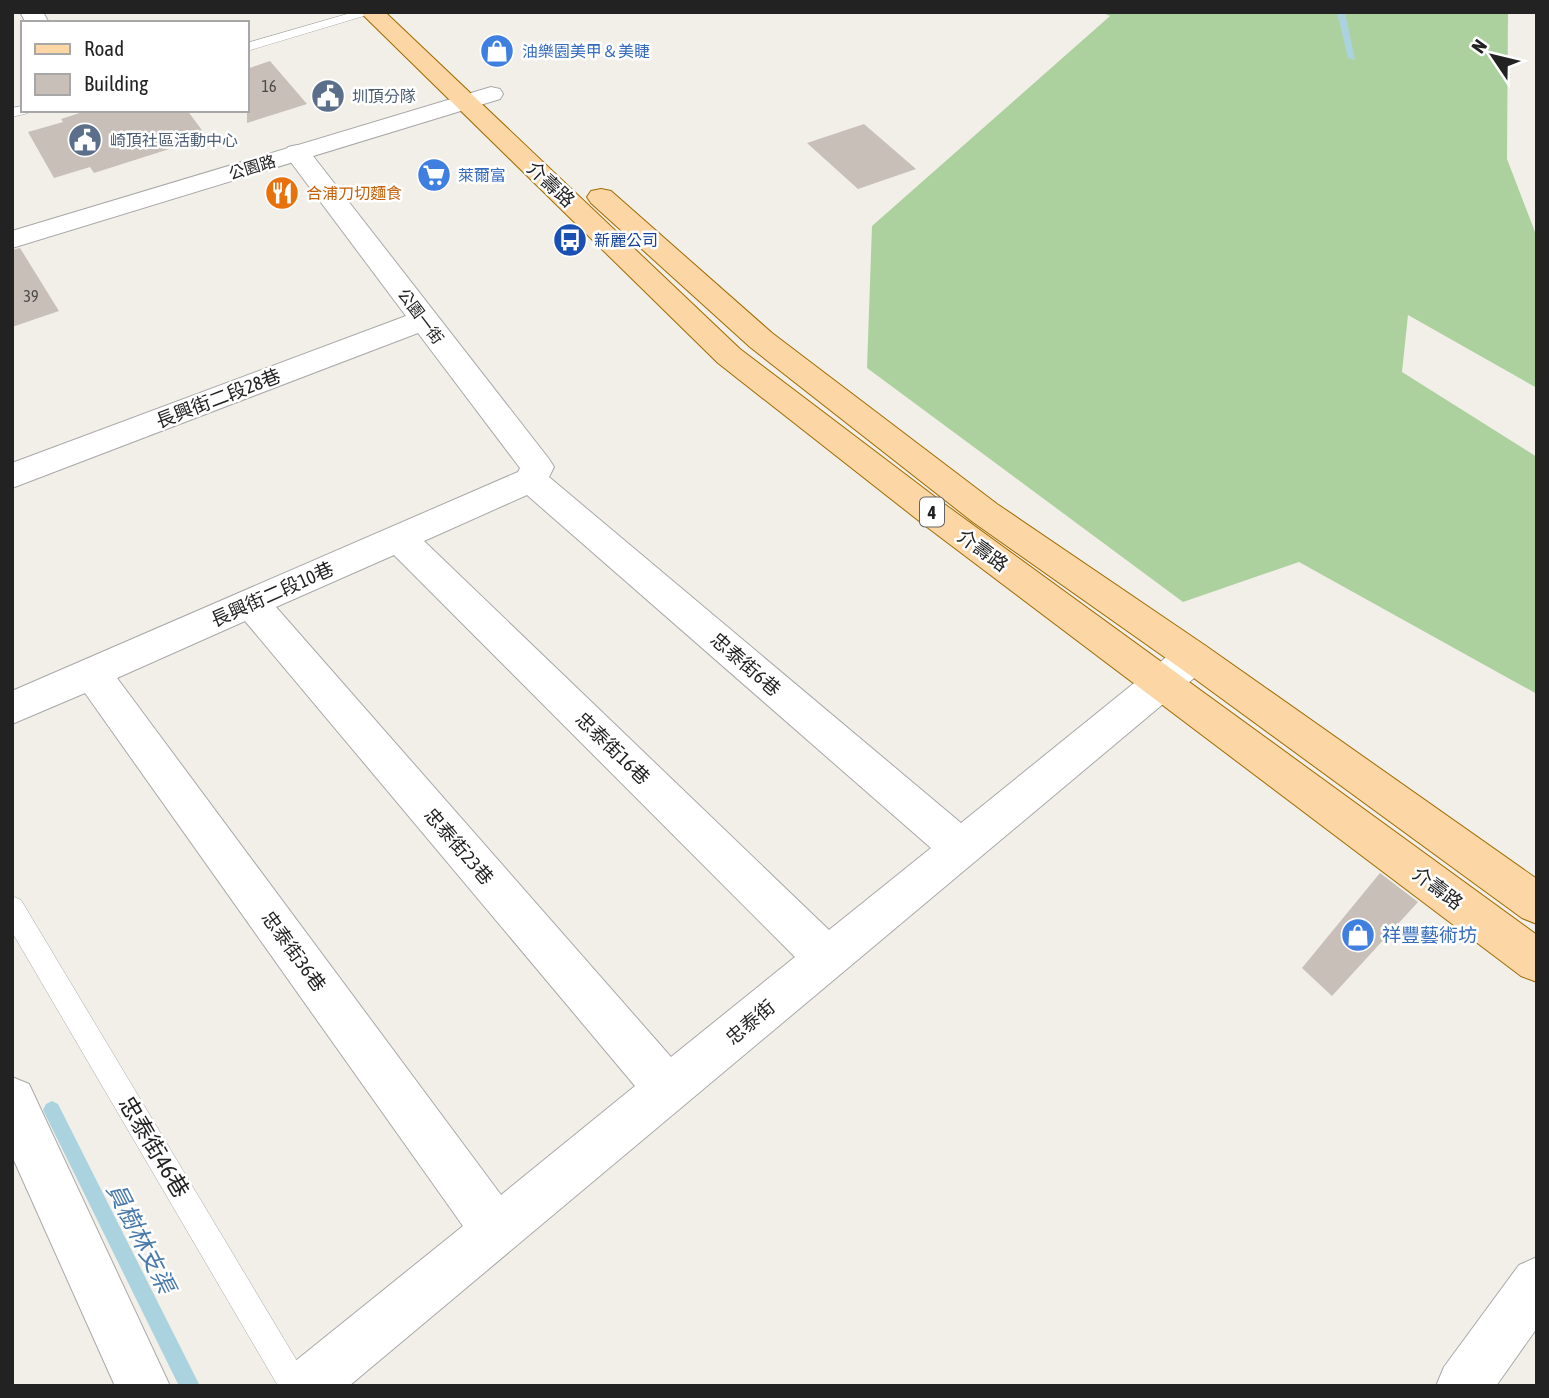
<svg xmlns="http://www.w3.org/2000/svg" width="1549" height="1398" font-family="'Asap Condensed','Noto Sans TC',sans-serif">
	<rect width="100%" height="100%" fill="#f2efe9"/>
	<path fill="#add19e" d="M 1101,12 L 1508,12 L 1507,159 L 1537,237 L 1537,388 L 1408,315 L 1402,372 L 1537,457 L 1537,694 L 1299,562 L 1183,602 L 867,368 L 872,226 L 1110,16 Z"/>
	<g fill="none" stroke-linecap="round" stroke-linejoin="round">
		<path fill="#aad3df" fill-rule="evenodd" d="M 1337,12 L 1345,12 L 1355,60 L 1348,58 Z
			M 52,1101 L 58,1104 L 200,1386 L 179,1386 L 46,1116 L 43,1110 L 46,1104 Z"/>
	</g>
	<path fill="#c7bfb8" d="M 270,61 L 307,104 L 247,123 L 247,69 Z
		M 89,110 L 187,110 L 207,137 L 94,173 L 90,167 L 54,178 L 28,132 L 63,122 L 61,119 Z
		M 864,124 L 916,169 L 858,189 L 807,143 Z
		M 20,248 L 59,311 L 12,327 L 12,250 Z
		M 1380,873 L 1418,902 L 1332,996 L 1302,968 Z"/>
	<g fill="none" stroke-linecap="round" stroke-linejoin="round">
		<g stroke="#a9a9a9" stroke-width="1">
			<path id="service" d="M 354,12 L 377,12 L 247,51 L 247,43 Z
				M 23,106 L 23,110 L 30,110 L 28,113 L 12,117 L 12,108 Z
				M 12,896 L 21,900 L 312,1386 L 278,1386 L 12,932 Z"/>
		</g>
		<g stroke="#a9a9a9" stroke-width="2">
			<path id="minor" d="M 20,12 L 43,12 L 49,23 L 26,23 Z
				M 297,145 L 306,147 L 549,459 L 554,467 L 549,477 L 961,823 L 1180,646 L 1193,642 L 1206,646 L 1212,657 L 1206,668 L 349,1386 L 280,1386 L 288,1367 L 463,1226 L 85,693 L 12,724 L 12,691 L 518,472 L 520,468 L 418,333 L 12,488 L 12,463 L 406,316 L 284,153 L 288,147 ZM 527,495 L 931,848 L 829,930 L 424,541 ZM 394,555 L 795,957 L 671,1057 L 276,607 ZM 245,621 L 635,1086 L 501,1195 L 117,678 Z
				M 12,1077 L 29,1084 L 170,1386 L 115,1386 L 12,1156 Z
				M 1537,1257 L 1537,1328 L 1496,1386 L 1436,1386 L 1444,1367 L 1519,1265 Z"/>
		</g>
		<g stroke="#a9a9a9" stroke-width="2">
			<path id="tertiary" d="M 491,87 L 500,89 L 503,94 L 500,99 L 12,248 L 12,231 Z"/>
		</g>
		<g stroke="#a06b00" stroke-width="2">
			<path id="primary" d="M 360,12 L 385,12 L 740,349 L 947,506 L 1537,935 L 1537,982 L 1521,976 L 923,524 L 718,363 Z
				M 601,189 L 611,191 L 772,333 L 997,504 L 1206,646 L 1537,879 L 1537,924 L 1522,918 L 1180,668 L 973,522 L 750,347 L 591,203 L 587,197 L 591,191 Z"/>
		</g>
		<use href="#service" fill="#fff" fill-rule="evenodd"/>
		<use href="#minor" fill="#fff" fill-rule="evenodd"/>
		<use href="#tertiary" fill="#fff" fill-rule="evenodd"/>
		<use href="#primary" fill="#fcd6a4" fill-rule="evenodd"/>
	</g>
	<defs>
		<g id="shop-disc" transform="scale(1.75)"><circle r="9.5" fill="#3f7fe0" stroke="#fff"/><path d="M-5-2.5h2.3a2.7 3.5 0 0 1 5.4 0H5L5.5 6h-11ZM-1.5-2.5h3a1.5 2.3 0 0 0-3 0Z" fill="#fff"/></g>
		<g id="civic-disc" transform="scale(1.75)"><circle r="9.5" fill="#5c6f8a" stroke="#fff"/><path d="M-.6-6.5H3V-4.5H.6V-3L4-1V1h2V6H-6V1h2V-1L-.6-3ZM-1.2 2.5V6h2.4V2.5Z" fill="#fff"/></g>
		<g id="supermarket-disc" transform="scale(1.75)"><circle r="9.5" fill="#3f7fe0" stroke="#fff"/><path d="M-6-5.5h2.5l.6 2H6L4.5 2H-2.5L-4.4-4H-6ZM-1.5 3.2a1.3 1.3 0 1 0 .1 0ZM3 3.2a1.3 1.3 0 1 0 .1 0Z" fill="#fff"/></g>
		<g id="restaurant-disc" transform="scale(1.75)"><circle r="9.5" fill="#e8710a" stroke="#fff"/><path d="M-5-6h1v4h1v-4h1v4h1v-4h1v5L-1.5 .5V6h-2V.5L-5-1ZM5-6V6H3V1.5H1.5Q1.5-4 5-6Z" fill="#fff"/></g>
		<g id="bus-disc" transform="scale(1.75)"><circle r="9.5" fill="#1a4fb4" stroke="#fff"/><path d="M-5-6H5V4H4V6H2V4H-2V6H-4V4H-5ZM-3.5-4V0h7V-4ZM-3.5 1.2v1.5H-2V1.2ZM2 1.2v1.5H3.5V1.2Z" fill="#fff"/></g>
	</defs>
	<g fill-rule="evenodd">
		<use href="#shop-disc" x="497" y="51"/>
		<use href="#civic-disc" x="328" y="96"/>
		<use href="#civic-disc" x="85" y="140"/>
		<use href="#supermarket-disc" x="434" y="175"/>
		<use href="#restaurant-disc" x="282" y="193"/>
		<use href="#bus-disc" x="570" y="240"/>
		<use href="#shop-disc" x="1358" y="935"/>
	</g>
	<g text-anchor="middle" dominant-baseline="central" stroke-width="5" stroke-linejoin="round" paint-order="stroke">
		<g font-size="16" fill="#366cbe" stroke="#fff" text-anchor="start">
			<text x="522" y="51">油樂園美甲＆美睫</text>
			<text x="458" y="175">萊爾富</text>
		</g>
		<g font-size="16" fill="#4b4948">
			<text x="269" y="86">16</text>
			<text x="31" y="296">39</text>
		</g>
		<g font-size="16" fill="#4e5e75" stroke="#fff" text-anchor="start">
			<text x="352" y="96">圳頂分隊</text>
			<text x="110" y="140">崎頂社區活動中心</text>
		</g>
		<g font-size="16" fill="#222" stroke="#fff">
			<text transform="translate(252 167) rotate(-17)">公園路</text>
			<text transform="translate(421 316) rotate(53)">公園一街</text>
		</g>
		<g font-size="16" fill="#c56008" stroke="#fff" text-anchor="start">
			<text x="306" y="193">合浦刀切麵食</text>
		</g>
		<g font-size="16" fill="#164399" stroke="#fff" text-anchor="start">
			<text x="594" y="240">新麗公司</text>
		</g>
		<rect fill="#fff" stroke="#646464" stroke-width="2" x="920" y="497.5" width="24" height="29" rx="5"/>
		<g font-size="18" font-weight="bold" fill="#222">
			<text x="932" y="512">4</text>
		</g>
		<g font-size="19" fill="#222" stroke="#fff">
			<text transform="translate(551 184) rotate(43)">介壽路</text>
			<text transform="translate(218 398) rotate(-21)">長興街二段28巷</text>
			<text transform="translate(983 550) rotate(36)">介壽路</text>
			<text transform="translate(272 594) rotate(-24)">長興街二段10巷</text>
			<text transform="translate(746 664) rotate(41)">忠泰街6巷</text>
			<text transform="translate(613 748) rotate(44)">忠泰街16巷</text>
			<text transform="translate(459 846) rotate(49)">忠泰街23巷</text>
			<text transform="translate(1438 888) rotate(37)">介壽路</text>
			<text transform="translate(294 951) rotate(54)">忠泰街36巷</text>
			<text transform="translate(750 1022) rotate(-40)">忠泰街</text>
		</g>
		<g font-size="19" fill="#366cbe" stroke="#fff" text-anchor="start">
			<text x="1382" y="935">祥豐藝術坊</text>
		</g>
		<g font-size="23" fill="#222" stroke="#fff">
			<text transform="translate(154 1147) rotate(59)">忠泰街46巷</text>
		</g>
		<g font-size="24" font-style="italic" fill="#4a7aab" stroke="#fff">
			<text transform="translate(141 1238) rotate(63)">員樹林支渠</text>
		</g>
	</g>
	<rect width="1549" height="1398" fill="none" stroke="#222222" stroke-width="28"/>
	<rect x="21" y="21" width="228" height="91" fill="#ffffff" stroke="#a7a7a7" stroke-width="2"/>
	<rect x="35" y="44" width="35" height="10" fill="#fcd6a4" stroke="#a7a7a7" stroke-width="2"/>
	<text x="84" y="56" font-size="21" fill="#222222">Road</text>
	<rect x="35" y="74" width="35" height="21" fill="#c7bfb8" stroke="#a7a7a7" stroke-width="2"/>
	<text x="84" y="91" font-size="21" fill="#222222">Building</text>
	<g transform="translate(1493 56) rotate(305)" stroke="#ffffff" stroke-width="5" paint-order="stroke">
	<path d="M0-5L12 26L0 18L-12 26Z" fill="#222222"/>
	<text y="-10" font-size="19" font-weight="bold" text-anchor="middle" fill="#222222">N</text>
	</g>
</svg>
